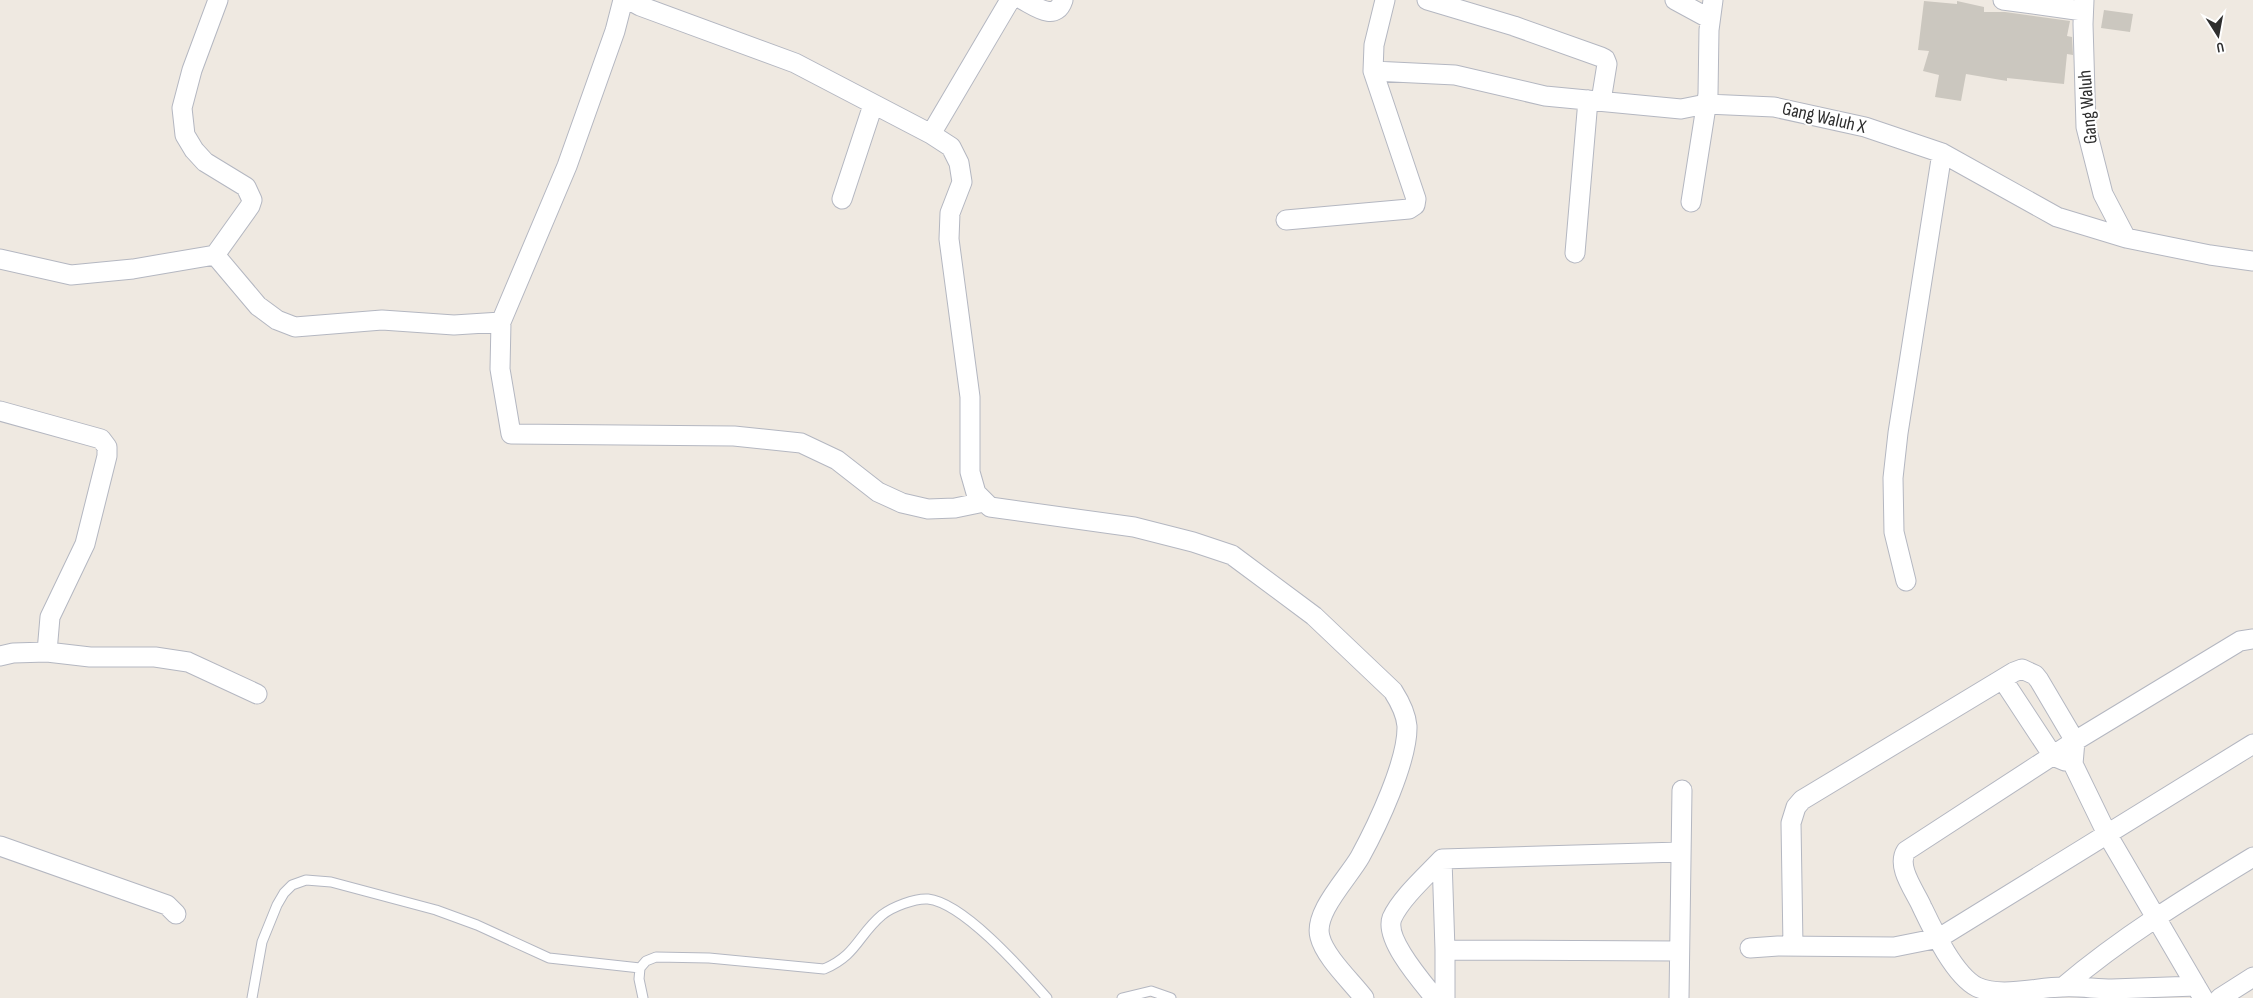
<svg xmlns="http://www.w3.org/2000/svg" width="2253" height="998" font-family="'Sofia Sans Condensed',sans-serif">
	<rect width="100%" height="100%" fill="#efe9e1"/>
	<path fill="#cbc7bf" d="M 1924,1 L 1957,4 L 1957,1 L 1984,7 L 1984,12 L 2005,12 L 2070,21 L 2067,36 L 2072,37 L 2073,55 L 2067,54 L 2064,84 L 2007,78 L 2007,81 L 1966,74 L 1961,101 L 1935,97 L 1939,75 L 1923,71 L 1929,51 L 1918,50 Z
		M 2104,10 L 2133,14 L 2130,32 L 2101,28 Z"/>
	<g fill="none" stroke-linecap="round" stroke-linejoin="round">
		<g stroke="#b4b7c1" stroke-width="11">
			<path id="service" d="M 252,998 L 262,942 L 277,905 L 284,893 L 292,885 L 306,880 L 331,882 L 436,910 L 477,925 L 549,958 L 640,968
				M 643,998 L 639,979 L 640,968 L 646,961 L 656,957 L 709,958 L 824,969 C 857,955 858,935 882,915 C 892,907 915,898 928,899 C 964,903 1023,971 1047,998
				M 1122,998 L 1151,991 L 1171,998"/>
		</g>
		<g stroke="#b4b7c1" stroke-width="21">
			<path id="minor" d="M 629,0 L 640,6 L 795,63 L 931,134 L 951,147 L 959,163 L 962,182 L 950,213 L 949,239 L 970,397 L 970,472 L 976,493 L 990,507 L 1134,527 L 1193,542 L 1232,555 L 1314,616 L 1393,691 C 1400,702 1406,713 1407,726 C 1408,761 1377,826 1360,857 C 1348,878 1313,913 1320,937 C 1325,957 1351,981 1364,998
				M 1023,0 C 1036,7 1056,22 1063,0
				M 1427,0 L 1514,26 L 1601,57 L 1605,59 L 1607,64 L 1601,101
				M 1675,0 L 1710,19
				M 2003,0 L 2083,11
				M 2084,0 L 2083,24 L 2086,127 L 2103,194 L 2126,238
				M 1373,71 L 1455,75 L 1545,96 L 1681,109 L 1706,104 L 1774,107 L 1865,127 L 1942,153 L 2057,217 L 2126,238 L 2210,255 L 2253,261
				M 931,134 L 1010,0
				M 842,199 L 873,105
				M 1691,202 L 1708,94 L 1709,30 L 1713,0
				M 1286,220 L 1409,209 L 1415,205 L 1416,199 L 1373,71 L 1374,45 L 1385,0
				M 1575,253 L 1588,100
				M 215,255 L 258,306 L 277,320 L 295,327 L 382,320 L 454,325 L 501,322 L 567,166 L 615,31 L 623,0
				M 0,259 L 71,275 L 133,269 L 215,255 L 250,206 L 252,200 L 246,187 L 205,162 L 194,150 L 185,135 L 182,108 L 192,70 L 218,0
				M 501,322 L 500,369 L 511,434 L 734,436 L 801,443 L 837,460 L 878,492 L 902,503 L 928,509 L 955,508 L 984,502
				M 0,411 L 101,439 L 107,447 L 107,456 L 85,544 L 50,617 L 47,652 L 13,653 L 0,656
				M 1906,581 L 1894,532 L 1893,478 L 1898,433 L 1942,153
				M 47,652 L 90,657 L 155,657 L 188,662 L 257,694
				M 2003,680 L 2053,756 L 2065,761
				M 0,846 L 167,905 L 176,914
				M 1442,859 L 1445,950 L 1445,998
				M 1793,946 L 1791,823 L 1796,807 L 1802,800 L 2014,672 L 2022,669 L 2035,675 L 2039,680 L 2075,741 L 2073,764 L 2107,834 L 2203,998
				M 1750,948 L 1778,946 L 1894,947 L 1939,938 L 2253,744
				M 1445,950 L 1679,951
				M 2196,986 C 2168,987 2140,988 2112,989 C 2096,989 2079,986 2063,987 C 2037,987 2001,998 1977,987 C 1954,975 1933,930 1922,907 C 1915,891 1896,867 1906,851 L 2075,741 L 2240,641 L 2253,639
				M 2063,987 C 2122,937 2187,897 2253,857
				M 1435,998 C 1422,982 1384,939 1392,918 C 1401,898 1427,875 1442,859 L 1680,852
				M 1679,998 L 1682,790
				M 2220,998 L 2253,977"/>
		</g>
		<use href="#service" stroke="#fff" stroke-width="9"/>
		<use href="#minor" stroke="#fff" stroke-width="19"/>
	</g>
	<g text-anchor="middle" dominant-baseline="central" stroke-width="4" stroke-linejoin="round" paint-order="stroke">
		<g font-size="19" fill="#2e2e2e" stroke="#fff">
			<text transform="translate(2088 107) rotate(-95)">Gang Waluh</text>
			<text transform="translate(1824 118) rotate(13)">Gang Waluh X</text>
		</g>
	</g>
	<g transform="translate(2218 35) rotate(169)" stroke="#ffffff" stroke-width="4" paint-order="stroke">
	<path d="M0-4L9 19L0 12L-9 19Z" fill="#2e2e2e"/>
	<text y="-8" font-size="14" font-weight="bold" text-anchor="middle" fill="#2e2e2e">U</text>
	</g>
</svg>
